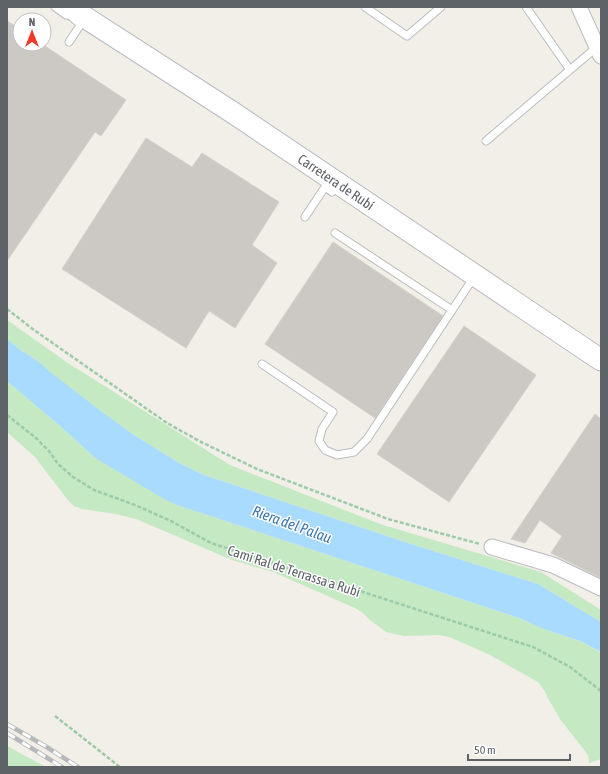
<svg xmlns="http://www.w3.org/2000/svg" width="608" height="774" font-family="'Asap Condensed',sans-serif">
	<rect width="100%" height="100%" fill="#f1efe7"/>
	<path fill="#c4e9c3" d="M 7,320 L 68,363 L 230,465 L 380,524 L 541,572 L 601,610 L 601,622 L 538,584 L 405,542 L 204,475 L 181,464 L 134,435 L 97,408 L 48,371 L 39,362 L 19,349 L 7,339 Z
		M 7,381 L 68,433 L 95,458 L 177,505 L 522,619 L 541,628 L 580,641 L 600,652 L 601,759 L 589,763 L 588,755 L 560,719 L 549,700 L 544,690 L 538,682 L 490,655 L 452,638 L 440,635 L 404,636 L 386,632 L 370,620 L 363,613 L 355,608 L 273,572 L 232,560 L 136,519 L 116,514 L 82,509 L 74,506 L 67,499 L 35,457 L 7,432 Z
		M 7,746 L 46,767 L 7,767 Z"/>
	<path fill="#a9dbff" d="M 7,339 L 19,349 L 39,362 L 49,371 L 97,408 L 134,435 L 181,464 L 204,475 L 405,542 L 538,584 L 601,622 L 601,652 L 580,641 L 541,628 L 522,619 L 177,505 L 166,500 L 95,458 L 68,433 L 7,381 Z"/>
	<path fill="#ccc9c4" stroke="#d6d0c5" d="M 7,21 L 20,29 L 20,44 L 42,44 L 126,100 L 101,136 L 95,132 L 7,261 Z
		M 146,138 L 192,167 L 202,153 L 279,202 L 252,245 L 277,263 L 235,328 L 209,311 L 186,348 L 62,269 Z
		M 333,242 L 443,316 L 375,418 L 265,344 Z
		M 464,326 L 536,375 L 449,502 L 377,454 Z
		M 595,414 L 601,419 L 601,578 L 551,553 L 562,536 L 540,520 L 525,543 L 511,539 Z"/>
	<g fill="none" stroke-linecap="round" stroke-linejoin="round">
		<g stroke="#b9bcc1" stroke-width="9">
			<path id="lane" d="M 55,7 L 66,15
				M 365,7 L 407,36 L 441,7
				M 526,7 L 570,70
				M 69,42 L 81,24 L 75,20
				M 486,141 L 597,47
				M 305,217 L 325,187 L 332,192
				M 335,233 L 452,310
				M 262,364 L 333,412 L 322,429 L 319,441 L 325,450 L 337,455 L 354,452 L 367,439 L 470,283"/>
		</g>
		<g stroke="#b9bcc1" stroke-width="17">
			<path id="street" d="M 579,7 L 601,56
				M 492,547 L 553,565 L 601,588"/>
		</g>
		<g stroke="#b8bcc1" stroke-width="23">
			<path id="secondary" d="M 69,7 L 232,112 L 601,360"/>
		</g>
		<path stroke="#9bcba8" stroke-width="2.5" stroke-dasharray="4 2" stroke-linecap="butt" d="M 7,309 L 34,330 L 167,423 L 201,442 L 257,469 L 388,519 L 480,544
			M 7,415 L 36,438 L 49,451 L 58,464 L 73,477 L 94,490 L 135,505 L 171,521 L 211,543 L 533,647 L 570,667 L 601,691
			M 55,716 L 120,767"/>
		<use href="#lane" stroke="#fff" stroke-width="7"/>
		<use href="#street" stroke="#fff" stroke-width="15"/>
		<use href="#secondary" stroke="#fff" stroke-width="21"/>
		<g stroke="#b7b8b9" stroke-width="4.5">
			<path id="rail" d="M 7,724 L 45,746 L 78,767
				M 7,733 L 62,767"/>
		</g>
		<use href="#rail" stroke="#fff" stroke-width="3" stroke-dasharray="9" stroke-linecap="butt"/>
	</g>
	<g text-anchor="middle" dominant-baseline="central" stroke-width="3" stroke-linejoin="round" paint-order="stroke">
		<g font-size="14" fill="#5e6368" stroke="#fff">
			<text transform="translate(336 182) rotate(34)">Carretera de Rubí</text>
			<text transform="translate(294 571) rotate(18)">Camí Ral de Terrassa a Rubí</text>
		</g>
		<g font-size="15" font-style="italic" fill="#3c76ae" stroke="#fff">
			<text transform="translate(292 524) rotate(20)">Riera del Palau</text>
		</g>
	</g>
	<rect width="608" height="774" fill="none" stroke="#5e6368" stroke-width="16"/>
	<g transform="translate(32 32)"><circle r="19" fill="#ffffff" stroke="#bfc1c3"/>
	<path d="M0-3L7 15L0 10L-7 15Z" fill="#f1392d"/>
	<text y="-6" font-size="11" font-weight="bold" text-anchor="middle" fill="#5e6368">N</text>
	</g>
	<path d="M468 754v6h102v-6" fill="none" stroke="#5e6368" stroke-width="2"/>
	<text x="474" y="754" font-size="12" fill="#5e6368" stroke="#ffffff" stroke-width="3" paint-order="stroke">50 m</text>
</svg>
